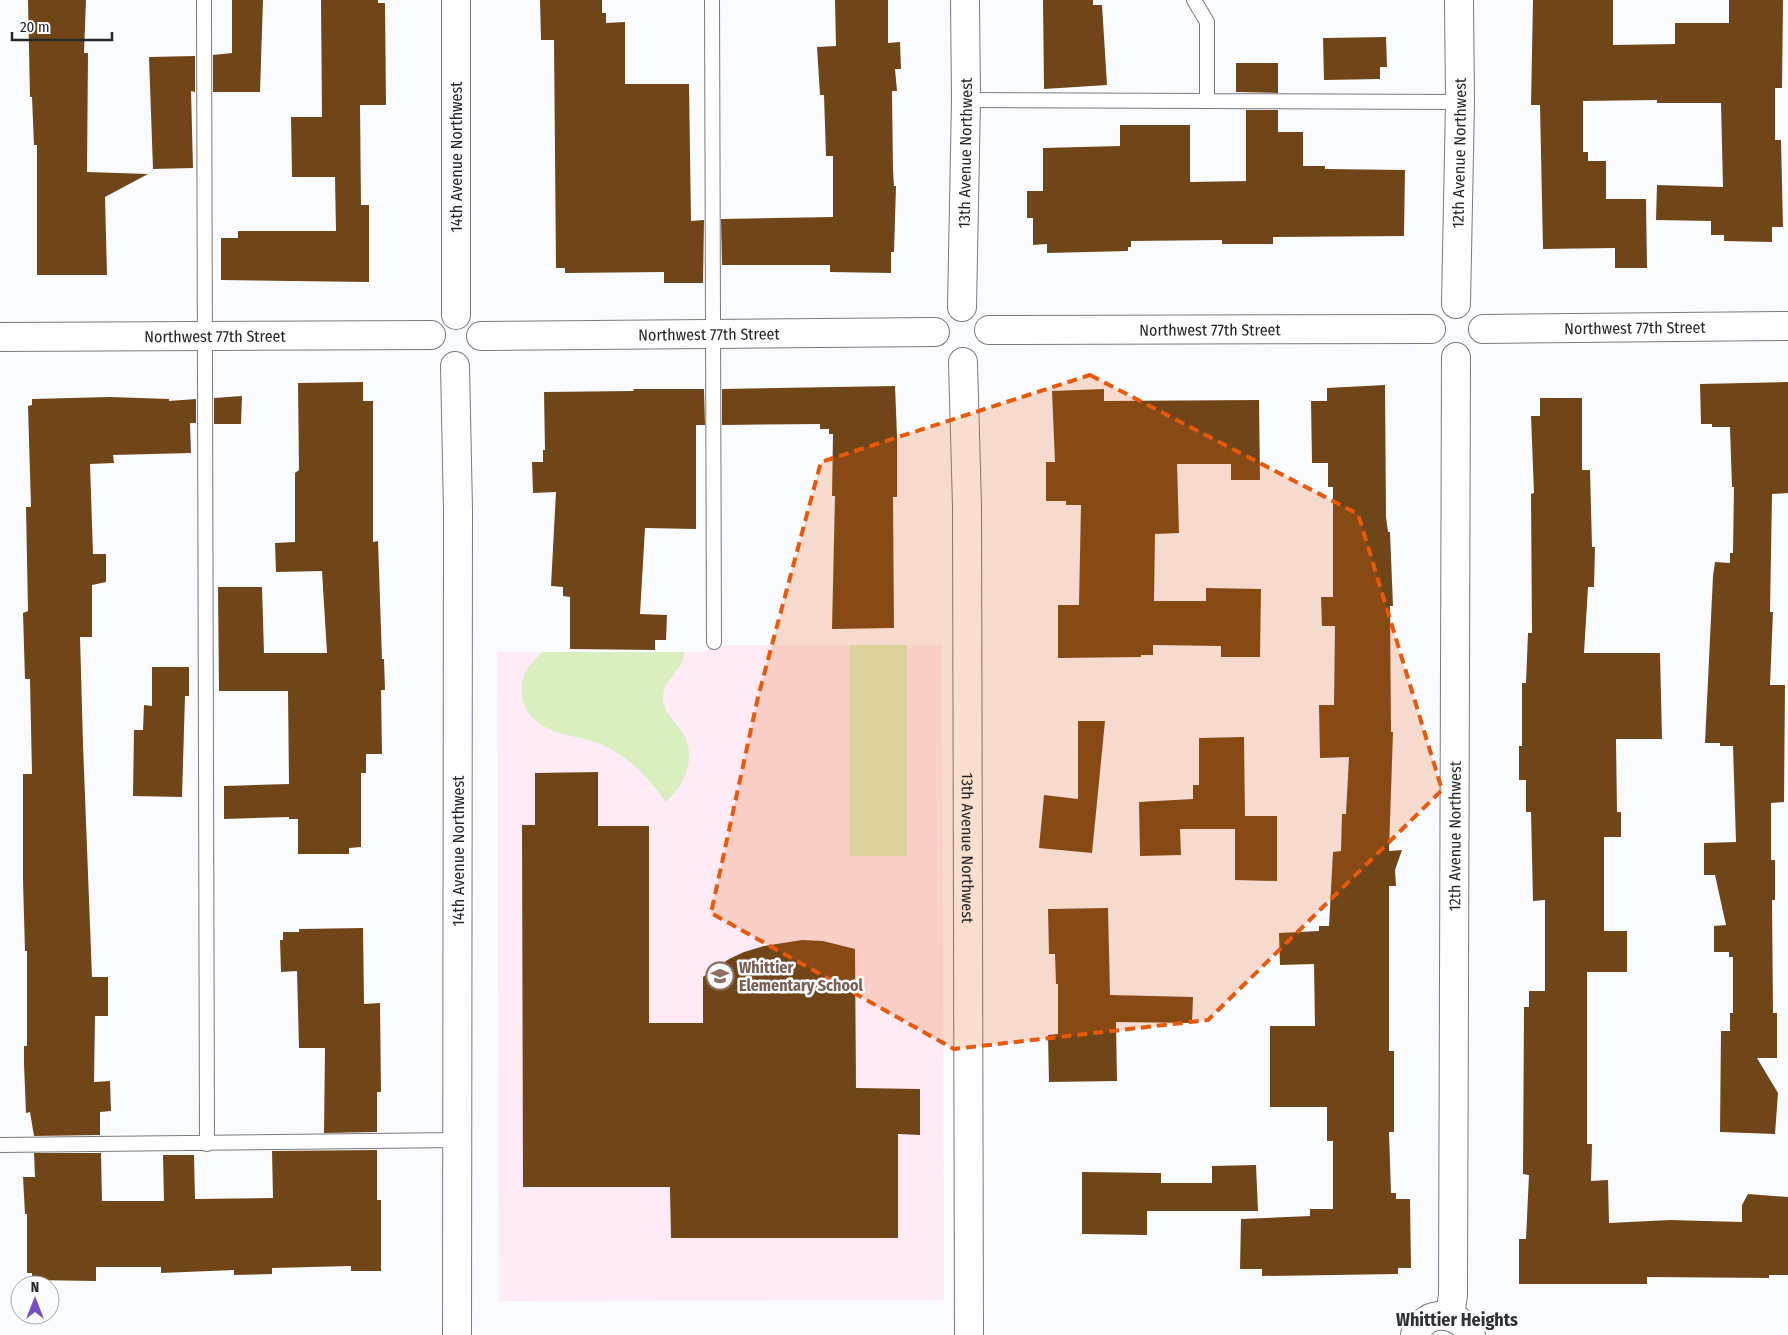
<svg xmlns="http://www.w3.org/2000/svg" width="1788" height="1335" font-family="'Fira Sans Condensed',sans-serif">
	<rect width="100%" height="100%" fill="#fafbfe"/>
	<path fill="#feebf6" d="M 720,645 L 942,645 L 944,1300 L 499,1301 L 497,652 L 702,652 Z"/>
	<path fill="#d9efc0" d="M 850,645 L 907,645 L 907,856 L 850,856 Z
		M 543,652 L 684,652 C 684,670 662,680 663,700 C 664,713 674,720 681,730 C 698,755 686,783 666,802 C 651,781 634,762 611,749 C 580,731 529,740 522,695 C 520,676 529,663 543,652 Z"/>
	<path fill="#704618" d="M 28,0 L 86,0 L 84,53 L 88,53 L 87,172 L 148,174 L 105,197 L 107,275 L 37,275 L 37,145 L 34,145 L 32,97 L 30,97 Z
		M 232,0 L 263,0 L 260,92 L 213,92 L 213,55 L 232,53 Z
		M 321,0 L 378,0 L 378,3 L 385,3 L 386,105 L 360,105 L 361,205 L 369,205 L 369,282 L 221,280 L 221,238 L 238,238 L 238,231 L 336,231 L 335,177 L 292,177 L 291,117 L 322,117 Z
		M 540,0 L 602,0 L 602,13 L 606,13 L 606,23 L 625,22 L 625,84 L 689,84 L 691,221 L 704,220 L 703,283 L 664,283 L 664,272 L 565,273 L 565,268 L 556,268 L 554,40 L 541,40 Z
		M 835,0 L 888,0 L 888,43 L 900,42 L 901,69 L 895,69 L 897,91 L 892,91 L 893,170 L 894,186 L 896,186 L 894,252 L 891,252 L 891,273 L 830,272 L 830,265 L 722,265 L 721,219 L 833,217 L 833,156 L 826,156 L 824,95 L 820,95 L 817,47 L 836,46 Z
		M 1043,0 L 1093,0 L 1093,5 L 1102,5 L 1107,85 L 1044,89 Z
		M 1533,0 L 1613,0 L 1613,45 L 1675,44 L 1675,23 L 1729,23 L 1729,0 L 1783,0 L 1782,88 L 1775,88 L 1775,140 L 1781,140 L 1783,227 L 1772,227 L 1772,242 L 1724,241 L 1724,235 L 1711,235 L 1711,221 L 1656,220 L 1657,185 L 1723,187 L 1721,103 L 1657,103 L 1657,100 L 1583,101 L 1583,152 L 1588,152 L 1588,161 L 1606,161 L 1606,199 L 1646,199 L 1647,268 L 1615,268 L 1615,248 L 1543,249 L 1540,105 L 1531,105 Z
		M 1386,37 L 1387,67 L 1380,67 L 1380,79 L 1324,80 L 1323,38 Z
		M 195,56 L 195,92 L 191,91 L 193,168 L 153,169 L 149,57 Z
		M 1236,63 L 1278,63 L 1278,93 L 1236,92 Z
		M 1246,110 L 1278,110 L 1278,132 L 1303,132 L 1303,166 L 1325,166 L 1325,169 L 1405,170 L 1404,236 L 1273,237 L 1273,244 L 1222,244 L 1222,240 L 1131,241 L 1131,247 L 1128,247 L 1128,251 L 1047,253 L 1047,244 L 1033,245 L 1033,218 L 1027,218 L 1027,191 L 1043,191 L 1043,148 L 1120,146 L 1120,125 L 1190,125 L 1190,182 L 1246,181 Z
		M 363,382 L 363,401 L 373,401 L 373,542 L 378,541 L 382,659 L 384,659 L 385,690 L 381,690 L 382,754 L 366,754 L 366,773 L 361,773 L 361,847 L 349,848 L 349,854 L 298,854 L 298,819 L 289,819 L 289,817 L 224,819 L 224,786 L 289,784 L 288,691 L 219,691 L 218,587 L 262,587 L 264,653 L 327,653 L 322,571 L 276,572 L 275,543 L 295,542 L 295,473 L 299,470 L 298,383 Z
		M 1788,382 L 1788,493 L 1772,494 L 1770,612 L 1773,612 L 1770,685 L 1785,685 L 1784,802 L 1771,803 L 1771,860 L 1775,860 L 1775,900 L 1772,900 L 1773,1013 L 1777,1013 L 1777,1058 L 1757,1058 L 1778,1093 L 1775,1134 L 1720,1132 L 1721,1031 L 1730,1031 L 1730,1013 L 1733,1013 L 1733,957 L 1729,957 L 1729,952 L 1714,952 L 1714,926 L 1726,925 L 1715,875 L 1704,875 L 1704,843 L 1736,842 L 1733,746 L 1720,746 L 1720,743 L 1705,743 L 1713,576 L 1715,562 L 1730,563 L 1730,553 L 1733,553 L 1734,487 L 1732,487 L 1730,427 L 1712,427 L 1712,424 L 1701,424 L 1700,384 Z
		M 1385,385 L 1386,517 L 1388,532 L 1390,532 L 1393,606 L 1390,606 L 1391,732 L 1393,732 L 1389,851 L 1402,850 L 1395,870 L 1396,886 L 1389,886 L 1389,1051 L 1394,1051 L 1394,1132 L 1389,1132 L 1391,1193 L 1396,1193 L 1396,1199 L 1410,1199 L 1411,1268 L 1398,1268 L 1398,1274 L 1262,1276 L 1262,1269 L 1240,1269 L 1241,1219 L 1310,1216 L 1310,1209 L 1333,1209 L 1333,1141 L 1327,1141 L 1327,1107 L 1270,1107 L 1270,1026 L 1315,1026 L 1314,964 L 1280,965 L 1279,933 L 1319,931 L 1319,926 L 1329,926 L 1333,852 L 1341,851 L 1342,814 L 1346,814 L 1349,757 L 1320,758 L 1319,705 L 1334,705 L 1335,626 L 1322,626 L 1321,597 L 1333,597 L 1333,487 L 1328,487 L 1328,463 L 1312,463 L 1311,401 L 1327,401 L 1327,388 Z
		M 895,386 L 897,436 L 897,497 L 893,497 L 894,628 L 832,629 L 835,496 L 832,496 L 833,434 L 829,434 L 829,429 L 820,429 L 820,424 L 722,425 L 722,389 Z
		M 634,389 L 704,389 L 705,425 L 696,425 L 696,529 L 645,528 L 640,614 L 667,615 L 666,640 L 655,640 L 655,650 L 570,649 L 570,597 L 563,596 L 563,587 L 551,586 L 556,492 L 533,493 L 532,462 L 543,462 L 543,450 L 545,450 L 544,392 L 633,391 Z
		M 1104,389 L 1104,401 L 1259,400 L 1260,480 L 1231,480 L 1231,464 L 1177,464 L 1179,533 L 1155,534 L 1154,601 L 1206,601 L 1206,588 L 1261,589 L 1260,657 L 1221,657 L 1221,646 L 1153,645 L 1153,655 L 1141,655 L 1141,657 L 1058,658 L 1058,605 L 1079,605 L 1081,505 L 1066,505 L 1066,501 L 1046,501 L 1046,462 L 1055,462 L 1052,391 Z
		M 242,396 L 241,424 L 214,424 L 214,398 Z
		M 110,397 L 169,399 L 169,401 L 196,399 L 196,423 L 190,423 L 191,453 L 113,455 L 114,463 L 90,464 L 93,554 L 106,554 L 106,582 L 92,585 L 92,637 L 80,637 L 83,744 L 92,977 L 108,977 L 108,1016 L 95,1016 L 94,1082 L 110,1081 L 111,1111 L 100,1112 L 100,1135 L 34,1136 L 30,1112 L 26,1113 L 24,1064 L 24,1046 L 27,1046 L 27,951 L 25,951 L 23,881 L 23,774 L 32,774 L 30,679 L 25,679 L 23,613 L 28,611 L 26,507 L 31,507 L 28,406 L 32,405 L 32,399 Z
		M 1540,398 L 1582,398 L 1582,470 L 1590,470 L 1592,547 L 1595,547 L 1594,587 L 1588,587 L 1584,653 L 1660,653 L 1662,739 L 1616,739 L 1617,812 L 1621,812 L 1621,837 L 1604,837 L 1604,931 L 1627,931 L 1627,972 L 1587,972 L 1587,1144 L 1592,1144 L 1591,1181 L 1608,1180 L 1609,1223 L 1670,1220 L 1742,1222 L 1742,1205 L 1748,1194 L 1788,1197 L 1788,1275 L 1769,1275 L 1769,1278 L 1647,1277 L 1647,1284 L 1519,1284 L 1519,1239 L 1526,1239 L 1529,1175 L 1523,1174 L 1524,1007 L 1529,1007 L 1529,991 L 1545,991 L 1545,900 L 1533,901 L 1531,812 L 1526,812 L 1526,780 L 1519,780 L 1519,746 L 1522,746 L 1522,683 L 1526,683 L 1528,633 L 1532,633 L 1531,494 L 1534,493 L 1531,416 L 1540,416 Z
		M 152,667 L 189,667 L 189,696 L 185,696 L 182,797 L 133,796 L 134,730 L 143,730 L 144,705 L 152,706 Z
		M 1078,721 L 1105,721 L 1092,853 L 1039,848 L 1044,795 L 1078,799 Z
		M 1244,737 L 1245,816 L 1277,816 L 1277,881 L 1235,880 L 1235,829 L 1180,829 L 1181,855 L 1140,856 L 1139,802 L 1193,799 L 1193,785 L 1199,785 L 1199,738 Z
		M 598,772 L 598,826 L 649,826 L 649,1023 L 703,1023 L 703,977 L 729,959 L 744,952 L 764,946 L 802,940 L 823,941 L 855,949 L 856,1088 L 920,1089 L 920,1135 L 898,1134 L 898,1238 L 671,1238 L 670,1187 L 523,1187 L 522,825 L 535,825 L 535,773 Z
		M 1108,908 L 1110,995 L 1193,997 L 1192,1023 L 1116,1022 L 1117,1081 L 1049,1082 L 1048,1035 L 1058,1034 L 1058,984 L 1056,984 L 1055,954 L 1049,954 L 1048,909 Z
		M 363,928 L 364,1004 L 380,1003 L 381,1092 L 377,1092 L 377,1132 L 324,1133 L 325,1048 L 299,1048 L 297,971 L 281,972 L 280,940 L 283,940 L 283,932 L 299,932 L 299,929 Z
		M 377,1150 L 377,1200 L 381,1200 L 381,1271 L 351,1271 L 351,1266 L 272,1268 L 272,1274 L 234,1275 L 234,1270 L 161,1273 L 161,1267 L 96,1267 L 96,1281 L 32,1280 L 32,1273 L 27,1273 L 27,1214 L 25,1214 L 23,1177 L 35,1177 L 34,1153 L 101,1153 L 102,1201 L 164,1201 L 163,1155 L 194,1155 L 195,1199 L 273,1198 L 272,1151 Z
		M 1256,1165 L 1258,1211 L 1147,1211 L 1147,1235 L 1082,1234 L 1082,1172 L 1161,1173 L 1161,1183 L 1212,1183 L 1212,1166 Z"/>
	<g fill="none" stroke-linecap="round" stroke-linejoin="round">
		<g stroke="#787b81" stroke-width="16">
			<path id="service" d="M 204,0 L 207,1144
				M 712,0 L 714,642
				M 1194,0 L 1207,22 L 1207,101
				M 966,100 L 1460,102
				M 0,1145 L 459,1140"/>
		</g>
		<g stroke="#787b81" stroke-width="30">
			<g id="minor">
				<path id="s1" d="M 1456,304 L 1460,102 L 1459,0"/>
				<path id="s2" d="M 962,307 L 966,100 L 965,0"/>
				<path d="M 456,315 L 456,0"/>
				<path id="s3" d="M 1483,329 L 1788,326"/>
				<path id="s4" d="M 989,330 L 1431,329"/>
				<path id="s5" d="M 481,336 L 935,332"/>
				<path id="s6" d="M 0,337 L 431,335"/>
				<path id="s7" d="M 963,362 L 967,506 L 969,1335"/>
				<path d="M 455,366 L 458,510 L 457,1335"/>
				<path id="s8" d="M 1450,1316 L 1453,1295 L 1456,357"/>
				<path d="M 1415,1335 C 1425,1308 1460,1311 1471,1335"/>
			</g>
		</g>
		<use href="#service" stroke="#fff" stroke-width="14"/>
		<use href="#minor" stroke="#fff" stroke-width="28"/>
	</g>
	<path fill="#e8590c" fill-opacity="0.2" stroke="#e8590c" stroke-width="4" stroke-dasharray="10 6" stroke-linejoin="round" d="M 1090,375 L 1358,514 L 1442,790 L 1208,1020 L 954,1049 L 711,913 L 758,697 L 821,462 Z"/>
	<defs>
		<g id="school-ring" transform="scale(1.4375)"><circle r="9.5" fill="#fafbfe" stroke="#8d6e63" stroke-width="1.5"/><path d="M0-5L7-2L0 1L-7-2ZM-4 1L0 2.5L4 1V4Q0 6-4 4Z" fill="#8d6e63"/></g>
	</defs>
	<g fill-rule="evenodd">
		<use href="#school-ring" x="720" y="976"/>
	</g>
	<g text-anchor="middle" dominant-baseline="central" stroke-width="5" stroke-linejoin="round" paint-order="stroke">
		<g font-size="16" fill="#252629" stroke="#fafbfe">
			<text stroke="none"><textPath href="#s1" startOffset="151">12th Avenue Northwest</textPath></text>
			<text stroke="none"><textPath href="#s2" startOffset="154">13th Avenue Northwest</textPath></text>
			<text transform="translate(456 157) rotate(-90)">14th Avenue Northwest</text>
			<text stroke="none"><textPath href="#s3" startOffset="152">Northwest 77th Street</textPath></text>
			<text stroke="none"><textPath href="#s4" startOffset="221">Northwest 77th Street</textPath></text>
			<text stroke="none"><textPath href="#s5" startOffset="228">Northwest 77th Street</textPath></text>
			<text stroke="none"><textPath href="#s6" startOffset="215">Northwest 77th Street</textPath></text>
			<text stroke="none"><textPath href="#s8" startOffset="480">12th Avenue Northwest</textPath></text>
			<text stroke="none"><textPath href="#s7" startOffset="486">13th Avenue Northwest</textPath></text>
			<text transform="translate(458 851) rotate(-90)">14th Avenue Northwest</text>
		</g>
		<g font-size="16" font-weight="bold" fill="#785e54" stroke="#fafbfe" text-anchor="start">
			<text x="739" y="967">Whittier<tspan x="739" dy="18">Elementary School</tspan></text>
		</g>
		<g font-size="18" font-weight="bold" fill="#2f3136" stroke="#fafbfe">
			<text x="1457" y="1320">Whittier Heights</text>
		</g>
	</g>
	<g transform="translate(35 1300)"><circle r="24" fill="#fafbfe" stroke="#a5a6a9"/>
	<path d="M0-4L9 19L0 12L-9 19Z" fill="#764dc6"/>
	<text y="-8" font-size="14" font-weight="bold" text-anchor="middle" fill="#252629">N</text>
	</g>
	<path d="M12 32v8h100v-8" fill="none" stroke="#252629" stroke-width="2.5"/>
	<text x="20" y="32" font-size="15" fill="#252629" stroke="#fafbfe" stroke-width="4" paint-order="stroke">20 m</text>
</svg>
